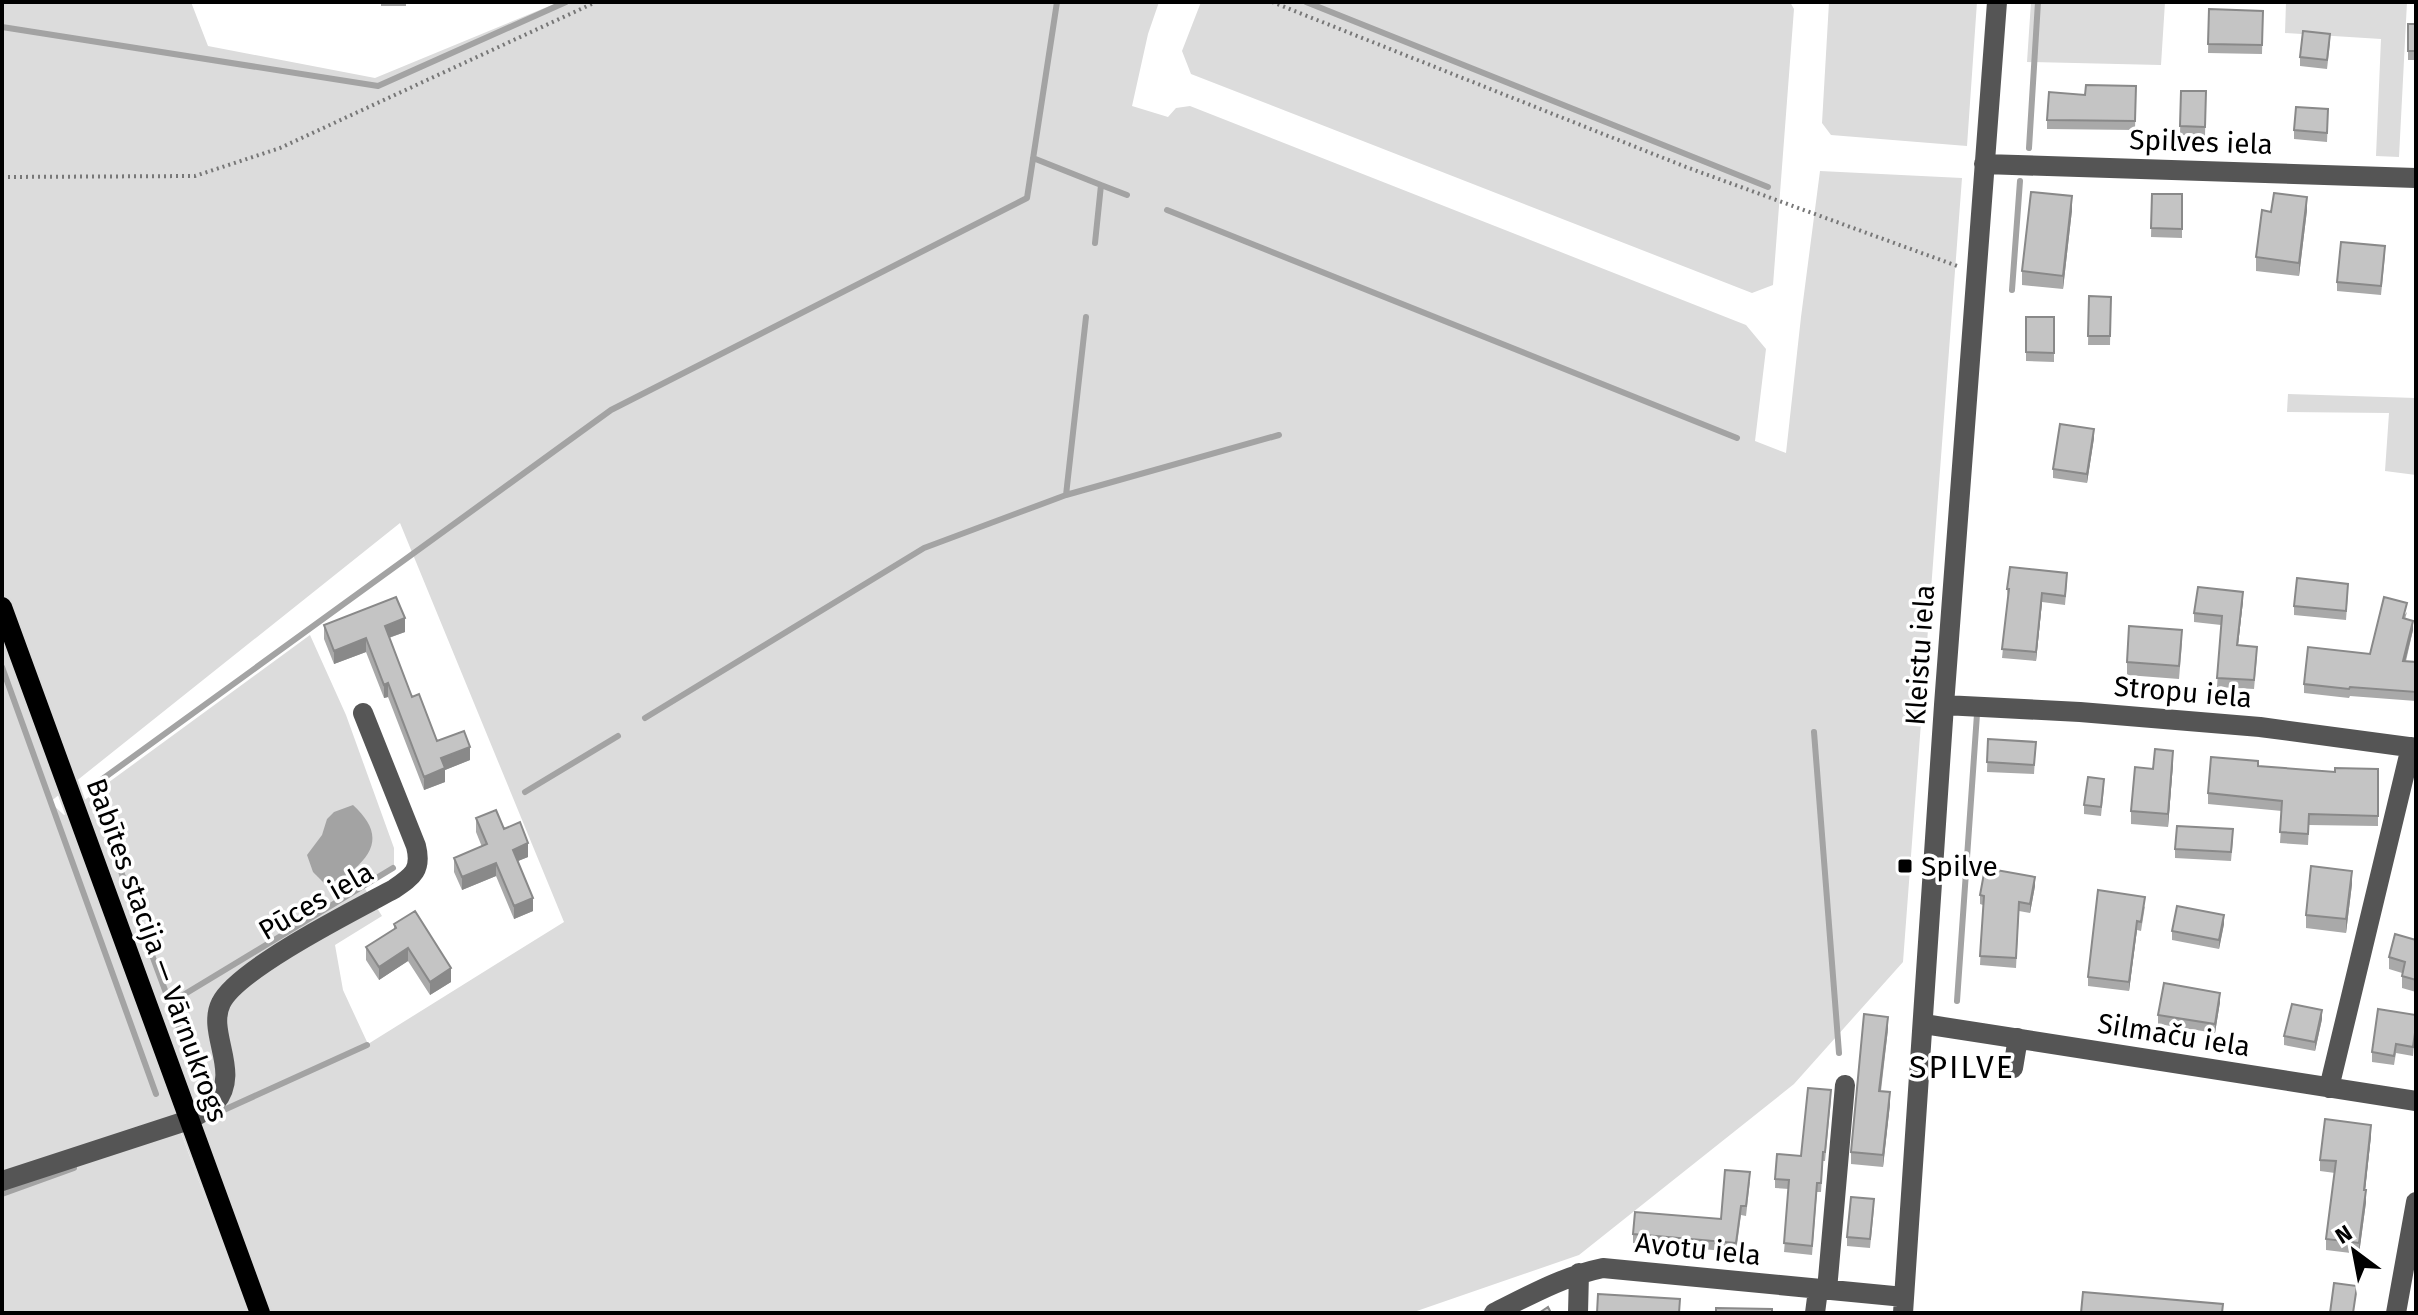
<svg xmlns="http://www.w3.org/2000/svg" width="2418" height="1315" font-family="'Fira Sans',sans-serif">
	<rect width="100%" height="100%" fill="#fff"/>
	<path fill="#dcdcdc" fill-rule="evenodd" d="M 2,2 L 191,2 L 208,46 L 375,78 L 559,2 L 1159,2 L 1148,34 L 1132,106 L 1168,117 L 1176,108 L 1190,106 L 1746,325 L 1766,349 L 1755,441 L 1786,453 L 1801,317 L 1820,171 L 1962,178 L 1903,962 L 1794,1084 L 1579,1255 L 1411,1313 L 271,1313 L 201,1121 L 180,1130 L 248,1313 L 2,1313 ZM 400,523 L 564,922 L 368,1044 L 343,990 L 335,945 L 382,916 L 362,884 L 394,866 L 394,848 L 346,715 L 310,635 L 64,815 L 50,802 Z
		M 1201,2 L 1790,2 L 1794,9 L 1773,285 L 1752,293 L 1191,74 L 1182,51 Z
		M 1829,2 L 1977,2 L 1967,146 L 1831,135 L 1822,123 Z
		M 2031,2 L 2165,2 L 2161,65 L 2027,62 Z
		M 2286,2 L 2407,2 L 2399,157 L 2376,156 L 2381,39 L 2285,33 Z
		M 2288,394 L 2416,398 L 2416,475 L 2385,471 L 2389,413 L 2287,412 Z"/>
	<path fill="#a3a3a3" d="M 353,805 C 378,828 380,848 353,870 C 343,878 336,882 324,883 L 313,872 L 307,855 L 322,835 L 327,819 L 334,812 Z"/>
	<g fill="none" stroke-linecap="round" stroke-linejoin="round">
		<path stroke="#a3a3a3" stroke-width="6" d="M 1306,2 L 1768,187
			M 2,27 L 378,86 L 566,2
			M 2029,148 L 2038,2
			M 1033,158 L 1101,185 L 1095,243
			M 1101,185 L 1127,195
			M 1167,210 L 1737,438
			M 2012,290 L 2020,181
			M 1066,495 L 1279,435
			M 2,667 L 156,1094
			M 645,718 L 924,548 L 1066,495 L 1086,317
			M 1814,732 L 1839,1053
			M 97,783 L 611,410 L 1027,198 L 1057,2
			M 525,792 L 618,736
			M 100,815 L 198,1079
			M 1957,1001 L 1977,714
			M 170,1003 L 393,868
			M 215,1114 L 367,1045
			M 2,1194 L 74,1168"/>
		<g stroke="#dbdbdb" stroke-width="24">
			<path id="major" d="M 2,607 L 260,1313"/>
		</g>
		<path stroke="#777" stroke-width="4" stroke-dasharray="2 4" stroke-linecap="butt" d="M 1272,2 L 1686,167 L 1960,267
			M 2,177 L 195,176 L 280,148 L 596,2"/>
		<path stroke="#555" stroke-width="20" d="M 1984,164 L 2416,178
			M 1944,705 L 2080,712 L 2260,727 L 2416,748
			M 1924,1024 L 2416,1101
			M 2013,1068 L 2018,1038
			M 2329,1088 L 2411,747
			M 2,1181 L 189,1120 C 197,1115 209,1110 215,1103 C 242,1072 206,1033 221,1003 C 237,969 357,909 394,889 C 413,876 422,870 416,846 L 363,713
			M 1827,1290 L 1845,1085
			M 1494,1313 C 1530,1295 1564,1276 1603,1268 L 1904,1297
			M 1578,1313 L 1579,1273
			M 1815,1313 L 1818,1290
			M 1903,1313 L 1944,705 L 1997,2
			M 2396,1313 L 2416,1202"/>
		<use href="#major" stroke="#000" stroke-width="20"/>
	</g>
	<path fill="#a9a9a9" d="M 381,2 L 406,2 L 406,6 L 381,6 Z
		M 2209,9 L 2263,11 L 2262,54 L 2208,53 Z
		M 2408,24 L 2416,24 L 2416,60 L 2408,60 Z
		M 2330,43 L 2327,69 L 2300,66 L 2300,57 Z
		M 2136,86 L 2135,130 L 2047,129 L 2047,120 L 2085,95 Z
		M 2181,91 L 2206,91 L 2205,136 L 2180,135 Z
		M 2328,118 L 2327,142 L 2294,139 L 2294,130 Z
		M 2152,194 L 2182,194 L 2182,238 L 2151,237 Z
		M 2072,210 L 2063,289 L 2022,285 L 2022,271 Z
		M 2307,210 L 2299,276 L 2256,271 L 2256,257 L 2271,212 Z
		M 2385,255 L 2381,295 L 2337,291 L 2337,282 Z
		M 2089,296 L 2111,297 L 2110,345 L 2088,345 Z
		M 2026,317 L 2054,317 L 2054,362 L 2026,361 Z
		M 2094,438 L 2087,483 L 2053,478 L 2053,469 Z
		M 2067,582 L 2065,605 L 2042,602 L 2036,661 L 2002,658 L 2008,598 L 2007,589 Z
		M 2348,593 L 2346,620 L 2294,615 L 2294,606 Z
		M 2243,601 L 2238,645 L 2257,656 L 2254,689 L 2217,687 L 2221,625 L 2194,622 L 2194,613 Z
		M 2407,612 L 2405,619 L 2413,630 L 2406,661 L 2416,662 L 2416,701 L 2350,696 L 2349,698 L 2304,693 L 2304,684 L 2370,654 Z
		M 324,625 L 405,632 L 389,638 L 412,697 L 437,741 L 470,760 L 445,770 L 445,782 L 424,790 L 388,697 L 384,698 L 366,652 L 334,664 L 324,639 Z
		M 2182,643 L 2179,679 L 2127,675 L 2127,662 Z
		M 1988,739 L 2036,742 L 2034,774 L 1987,772 Z
		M 2173,764 L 2168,827 L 2131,824 L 2131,811 L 2153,769 Z
		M 2258,766 L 2335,772 L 2378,769 L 2378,826 L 2309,825 L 2308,845 L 2280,843 L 2282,811 L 2208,804 L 2208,793 Z
		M 2104,788 L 2101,816 L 2084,814 L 2084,805 Z
		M 476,818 L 504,829 L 528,857 L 518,861 L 533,911 L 514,919 L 496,876 L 462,890 L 454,872 L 454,858 L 482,847 L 476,832 Z
		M 2233,839 L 2231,861 L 2175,858 L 2175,849 Z
		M 2352,884 L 2346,933 L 2306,928 L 2306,915 Z
		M 2035,886 L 2030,913 L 2019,911 L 2016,968 L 1980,965 L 1983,905 L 1980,904 L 1980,895 Z
		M 2145,906 L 2141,931 L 2137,930 L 2129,991 L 2088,986 L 2088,977 Z
		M 394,924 L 451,982 L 430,995 L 408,961 L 379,980 L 366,960 L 366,947 L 394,929 Z
		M 2224,924 L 2219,949 L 2172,940 L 2172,931 Z
		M 2416,940 L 2416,992 L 2402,988 L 2402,973 L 2389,969 L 2389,957 Z
		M 2220,1002 L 2215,1033 L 2158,1024 L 2158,1015 Z
		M 2416,1015 L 2413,1056 L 2396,1053 L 2394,1065 L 2372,1062 L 2372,1052 Z
		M 2322,1019 L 2315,1051 L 2284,1045 L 2284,1036 Z
		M 1888,1029 L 1881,1091 L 1890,1104 L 1883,1167 L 1851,1164 L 1851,1152 Z
		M 1831,1099 L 1825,1161 L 1823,1161 L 1821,1192 L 1817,1192 L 1812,1255 L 1784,1252 L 1789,1189 L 1775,1188 L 1775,1179 L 1801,1156 Z
		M 2371,1136 L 2365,1190 L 2366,1202 L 2359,1254 L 2326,1250 L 2326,1239 L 2335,1173 L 2320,1171 L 2320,1160 Z
		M 1750,1181 L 1746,1216 L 1741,1215 L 1736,1252 L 1633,1243 L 1633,1234 L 1721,1219 Z
		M 1874,1208 L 1870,1248 L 1847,1246 L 1847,1237 Z"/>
	<path fill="#898989" d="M 2072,196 L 2072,210 L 2063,289 L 2063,276 Z
		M 2307,197 L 2307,210 L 2299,276 L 2299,263 Z
		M 2094,429 L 2094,438 L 2087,483 L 2087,474 Z
		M 2243,592 L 2243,601 L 2237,654 L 2237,645 Z
		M 2042,593 L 2042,602 L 2036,661 L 2036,652 Z
		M 405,618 L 405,632 L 385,639 L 385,626 Z
		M 2413,621 L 2413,630 L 2403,670 L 2403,661 Z
		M 366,638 L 366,652 L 334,664 L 334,651 Z
		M 388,683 L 388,697 L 384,698 L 384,685 Z
		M 470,747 L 470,760 L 445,770 L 445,782 L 424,790 L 424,777 L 441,758 Z
		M 2173,751 L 2173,764 L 2168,827 L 2168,814 Z
		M 528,843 L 528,857 L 513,863 L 513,850 Z
		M 496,863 L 496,876 L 462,890 L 462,877 Z
		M 2352,871 L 2352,884 L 2346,933 L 2346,919 Z
		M 2035,877 L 2035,886 L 2030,913 L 2030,904 Z
		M 533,898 L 533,911 L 514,919 L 514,906 Z
		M 2224,915 L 2224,924 L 2219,949 L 2219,940 Z
		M 2137,921 L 2137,930 L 2129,991 L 2129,982 Z
		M 408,948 L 408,961 L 379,980 L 379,967 Z
		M 451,968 L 451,982 L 430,995 L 430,982 Z
		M 2220,993 L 2220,1002 L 2215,1033 L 2215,1024 Z
		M 2322,1010 L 2322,1019 L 2315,1051 L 2315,1042 Z
		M 1888,1017 L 1888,1029 L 1879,1103 L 1879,1091 Z
		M 1890,1092 L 1890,1104 L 1883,1167 L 1883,1155 Z
		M 2371,1125 L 2371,1136 L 2364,1201 L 2364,1190 Z
		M 2366,1190 L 2366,1202 L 2359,1254 L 2359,1243 Z"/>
	<path fill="#c4c4c4" stroke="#898989" stroke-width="2" d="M 2209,9 L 2263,11 L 2262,45 L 2208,44 Z
		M 2408,24 L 2416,24 L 2416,51 L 2408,51 Z
		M 2303,31 L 2330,34 L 2327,60 L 2300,57 Z
		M 2086,85 L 2136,86 L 2135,121 L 2047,120 L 2049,92 L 2085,95 Z
		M 2181,91 L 2206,91 L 2205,127 L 2180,126 Z
		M 2296,107 L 2328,109 L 2327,133 L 2294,130 Z
		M 2031,192 L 2072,196 L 2063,276 L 2022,271 Z
		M 2274,193 L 2307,197 L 2299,263 L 2256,257 L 2262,210 L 2271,212 Z
		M 2152,194 L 2182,194 L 2182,229 L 2151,228 Z
		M 2341,242 L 2385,246 L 2381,286 L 2337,282 Z
		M 2089,296 L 2111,297 L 2110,336 L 2088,336 Z
		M 2026,317 L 2054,317 L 2054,353 L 2026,352 Z
		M 2060,424 L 2094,429 L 2087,474 L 2053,469 Z
		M 2010,567 L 2067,573 L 2065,596 L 2042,593 L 2036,652 L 2002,649 L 2009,589 L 2007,589 Z
		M 2297,578 L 2348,584 L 2346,611 L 2294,606 Z
		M 2198,587 L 2243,592 L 2237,645 L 2257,647 L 2254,680 L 2217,678 L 2222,616 L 2194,613 Z
		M 396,597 L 405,618 L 385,626 L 412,697 L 419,694 L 437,741 L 464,731 L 470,747 L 441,758 L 445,768 L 424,777 L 388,683 L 384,685 L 366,638 L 334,651 L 324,625 Z
		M 2384,597 L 2407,603 L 2403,618 L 2413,621 L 2403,661 L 2416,662 L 2416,692 L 2350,687 L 2349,689 L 2304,684 L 2308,647 L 2370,654 Z
		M 2129,626 L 2182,630 L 2179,666 L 2127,662 Z
		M 1988,739 L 2036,742 L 2034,765 L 1987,762 Z
		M 2155,749 L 2173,751 L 2168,814 L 2131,811 L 2135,767 L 2153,769 Z
		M 2211,757 L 2258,761 L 2258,766 L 2335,772 L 2335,768 L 2378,769 L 2378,816 L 2309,814 L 2308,834 L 2280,832 L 2282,801 L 2208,793 Z
		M 2088,777 L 2104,779 L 2101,807 L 2084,805 Z
		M 496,810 L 504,829 L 520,822 L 528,843 L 513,850 L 533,898 L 514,906 L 496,863 L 462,877 L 454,858 L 487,844 L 476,818 Z
		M 2177,826 L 2233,829 L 2231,852 L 2175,849 Z
		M 2311,866 L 2352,871 L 2346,919 L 2306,915 Z
		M 1985,868 L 2035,877 L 2030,904 L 2019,902 L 2016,958 L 1980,956 L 1984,896 L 1980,895 Z
		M 2098,890 L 2145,897 L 2141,922 L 2137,921 L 2129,982 L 2088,977 Z
		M 2177,906 L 2224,915 L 2219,940 L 2172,931 Z
		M 415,911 L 451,968 L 430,982 L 408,948 L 379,967 L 366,947 L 396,928 L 394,924 Z
		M 2395,934 L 2416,940 L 2416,980 L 2402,976 L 2405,962 L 2389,957 Z
		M 2164,983 L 2220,993 L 2215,1024 L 2158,1015 Z
		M 2292,1004 L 2322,1010 L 2315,1042 L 2284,1036 Z
		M 2378,1009 L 2416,1015 L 2416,1026 L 2413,1047 L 2396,1044 L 2394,1056 L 2372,1052 Z
		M 1864,1014 L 1888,1017 L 1879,1091 L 1890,1092 L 1883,1155 L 1851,1152 Z
		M 1808,1088 L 1831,1090 L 1825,1152 L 1823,1152 L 1821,1183 L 1817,1183 L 1812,1246 L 1784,1243 L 1789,1180 L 1775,1179 L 1777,1154 L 1801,1156 Z
		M 2325,1119 L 2371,1125 L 2364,1190 L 2366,1190 L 2359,1243 L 2326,1239 L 2336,1161 L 2320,1160 Z
		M 1725,1170 L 1750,1172 L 1746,1206 L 1741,1206 L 1736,1243 L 1633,1234 L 1635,1212 L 1721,1219 Z
		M 1851,1197 L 1874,1199 L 1870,1239 L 1847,1237 Z
		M 2334,1283 L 2357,1286 L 2353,1313 L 2330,1313 Z
		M 2083,1292 L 2223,1304 L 2222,1313 L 2081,1313 Z
		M 1598,1294 L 1680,1299 L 1679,1313 L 1597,1313 Z
		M 1548,1307 L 1551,1313 L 1539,1313 Z
		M 1716,1308 L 1772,1309 L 1772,1313 L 1716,1313 Z"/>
	<rect fill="#000" stroke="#fff" stroke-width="3" x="1897" y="858" width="16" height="16" rx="4"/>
	<g text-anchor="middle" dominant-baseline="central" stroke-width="7" stroke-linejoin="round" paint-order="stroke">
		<g font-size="28" fill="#000" stroke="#fff">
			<text transform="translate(2201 142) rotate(2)">Spilves iela</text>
			<text transform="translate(1920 655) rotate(-86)">Kleistu iela</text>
			<text transform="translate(2183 692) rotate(5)">Stropu iela</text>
			<text transform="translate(316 901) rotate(-30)">Pūces iela</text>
			<text transform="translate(157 950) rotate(70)">Babītes stacija — Vārnukrogs</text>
			<text transform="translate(2174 1035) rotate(9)">Silmaču iela</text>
			<text transform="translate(1698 1249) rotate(6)">Avotu iela</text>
		</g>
		<g font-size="28" fill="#000" stroke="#fff" text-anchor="start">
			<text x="1921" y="866">Spilve</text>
		</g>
		<g font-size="32" letter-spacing="2" fill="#000" stroke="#fff">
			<text x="1962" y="1067">SPILVE</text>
		</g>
	</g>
	<rect width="2418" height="1315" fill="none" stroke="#000000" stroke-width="8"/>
	<g transform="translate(2354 1251) rotate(328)" stroke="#ffffff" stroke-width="6" paint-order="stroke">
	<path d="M0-6L14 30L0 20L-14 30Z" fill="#000000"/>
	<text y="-12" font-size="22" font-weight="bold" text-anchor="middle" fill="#000000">N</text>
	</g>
</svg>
